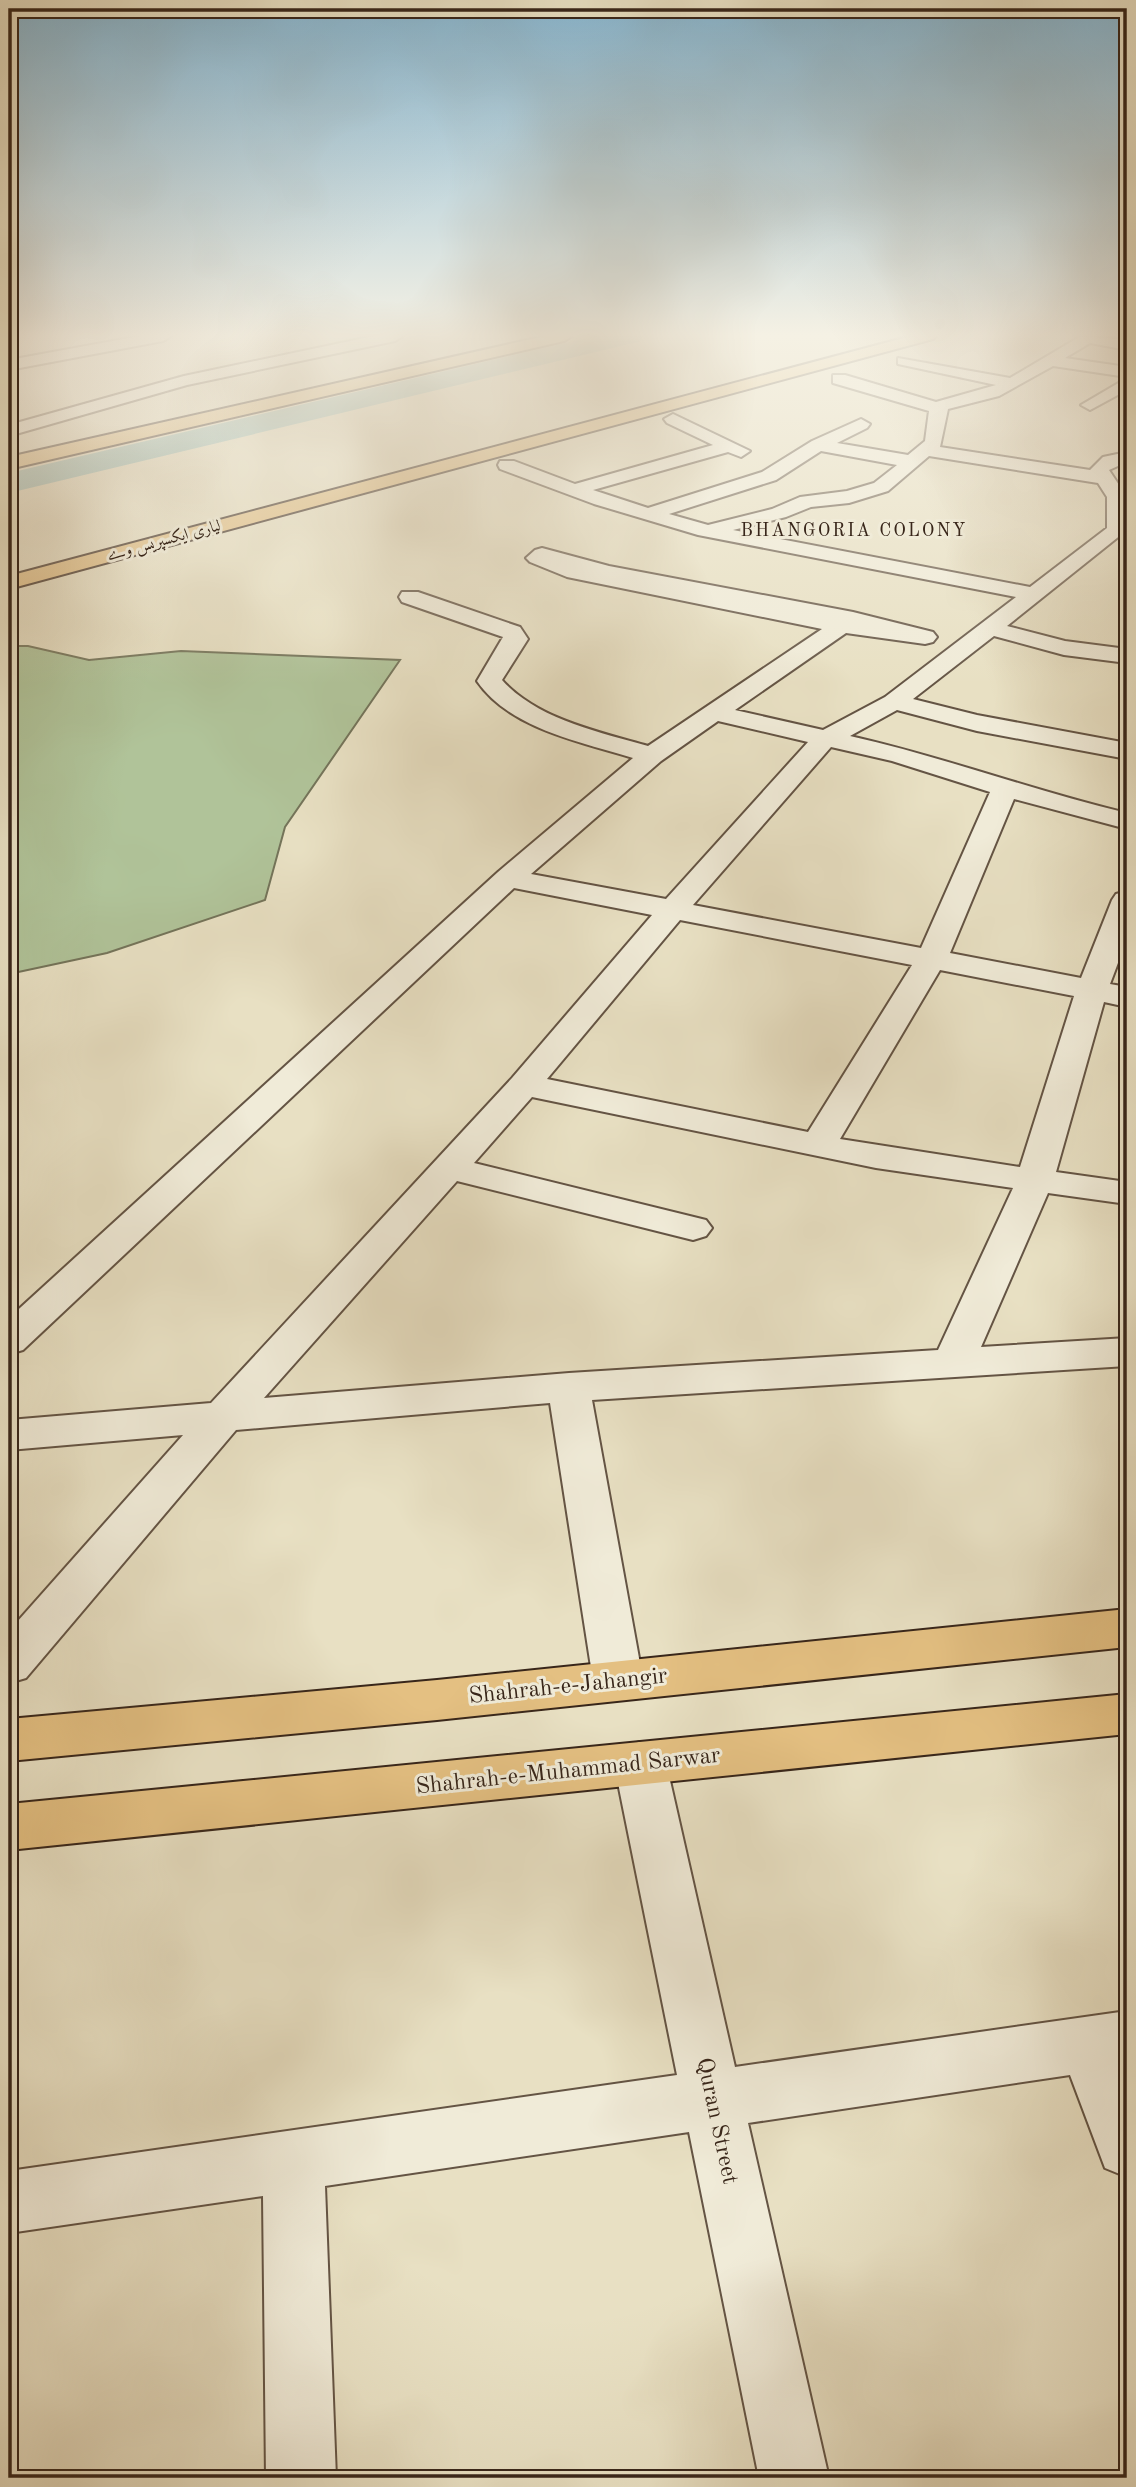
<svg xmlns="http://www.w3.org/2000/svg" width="1136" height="2487" font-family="'Old Standard TT',Amiri,serif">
	<rect width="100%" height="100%" fill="#e8e0c3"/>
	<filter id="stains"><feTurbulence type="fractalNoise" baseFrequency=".00286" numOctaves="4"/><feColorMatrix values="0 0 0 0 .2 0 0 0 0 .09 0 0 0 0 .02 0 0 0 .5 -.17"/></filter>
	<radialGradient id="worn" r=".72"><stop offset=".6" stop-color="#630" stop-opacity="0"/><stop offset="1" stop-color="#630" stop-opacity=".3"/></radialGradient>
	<path fill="#b0c399" stroke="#74745a" stroke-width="2" d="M 9,646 L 28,646 L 89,660 L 181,651 L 400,660 L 285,827 L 265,900 L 107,953 L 9,974 Z"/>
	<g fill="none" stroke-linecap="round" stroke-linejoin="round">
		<path fill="#97bdb7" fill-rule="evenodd" d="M 595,336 L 643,336 L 639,342 L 629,344 L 9,493 L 9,473 Z"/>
		<g stroke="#645444" stroke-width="4">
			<path id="minor" d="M 140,336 L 171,336 L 163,341 L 9,370 L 9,360 Z
				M 374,336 L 403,336 L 395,341 L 187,385 L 9,436 L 9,425 L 184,376 Z
				M 1081,336 L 1127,340 L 1127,350 L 1090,343 L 1065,358 L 1127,367 L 1127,377 L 1053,366 L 999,396 L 948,409 L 940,447 L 1090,470 L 1103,457 L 1127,452 L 1127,462 L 1109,470 L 1127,497 L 1127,530 L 1007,626 L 1065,641 L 1127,649 L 1127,663 L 1064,655 L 994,636 L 913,699 L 977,715 L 1127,743 L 1127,759 L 977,731 L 897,710 L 850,736 C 944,757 1034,791 1127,813 L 1127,829 L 1014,799 L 950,953 L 1081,978 L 1112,900 L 1116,894 L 1127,891 L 1127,939 L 1110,984 L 1127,987 L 1127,1007 L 1104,1002 L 1056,1172 L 1127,1182 L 1127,1204 L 1048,1193 L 981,1347 L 1127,1338 L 1127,1366 L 592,1400 L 643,1680 L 636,1694 L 618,1700 L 600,1694 L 593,1680 L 550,1403 L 236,1430 L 26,1678 L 9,1683 L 9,1631 L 183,1435 L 9,1450 L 9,1420 L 211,1403 L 512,1078 L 652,915 L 514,888 L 23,1350 L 9,1354 L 9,1318 L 498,872 L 633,758 C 581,742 510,729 477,681 L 503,637 L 402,602 L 399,597 L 402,592 L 418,592 L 520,627 L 528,639 L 502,680 C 537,719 599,732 648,746 L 822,629 L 567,577 L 530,562 L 526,558 L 535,550 L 542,548 L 609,566 L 853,612 L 933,632 L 937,637 L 933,642 L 925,644 L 846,633 L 735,710 L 823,730 L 885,697 L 1016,597 L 698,535 L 594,504 L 500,469 L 498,465 L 500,461 L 514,461 L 575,484 L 713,445 L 667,423 L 664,419 L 673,414 L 750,451 L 741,457 L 728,452 L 593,490 L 648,508 L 762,472 L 812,441 L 861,419 L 870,424 L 867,428 L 837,443 L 908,455 L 925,441 L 929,411 L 833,383 L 833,375 L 845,375 L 936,402 L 996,385 L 898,364 L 898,358 L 1010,378 ZM 821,451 L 897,465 L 874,483 L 847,491 L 800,497 L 772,509 L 708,525 L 669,514 L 776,480 ZM 929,456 L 1098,483 L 1107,497 L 1107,528 L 1030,587 L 733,530 L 786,517 L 811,507 L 849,503 L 888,491 ZM 718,721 L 808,742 L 666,899 L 531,874 L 661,761 ZM 831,747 L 892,761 L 990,792 L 921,948 L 693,905 ZM 680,920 L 912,965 L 808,1132 L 547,1079 ZM 940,970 L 1074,996 L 1020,1167 L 840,1139 ZM 532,1097 L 876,1168 L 1013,1188 L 938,1350 L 569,1373 L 264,1398 L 457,1181 L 693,1240 L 706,1236 L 712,1228 L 706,1220 L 474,1163 Z
				M 1127,378 L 1127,390 L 1090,410 L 1081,405 Z
				M 640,1742 L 658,1748 L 666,1763 L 735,2067 L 1127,2011 L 1127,2177 L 1105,2168 L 1070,2075 L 748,2123 L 829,2478 L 759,2478 L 689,2132 L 325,2186 L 336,2478 L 266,2478 L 263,2196 L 9,2233 L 9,2171 L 677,2075 L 614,1763 L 622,1748 Z"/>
		</g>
		<g stroke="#38261a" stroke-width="4">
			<path id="major" d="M 1127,1609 L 1127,1647 L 437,1720 L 9,1761 L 9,1719 L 437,1680 Z
				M 1127,1694 L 1127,1734 L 9,1850 L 9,1804 Z"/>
		</g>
		<g stroke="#38261a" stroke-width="4">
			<path id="highway" d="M 545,336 L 572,336 L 564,341 L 9,469 L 9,457 Z
				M 911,336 L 936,336 L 933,339 L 9,589 L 9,576 Z"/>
		</g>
		<use href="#minor" fill="#f0ebd8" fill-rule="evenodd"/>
		<use href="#major" fill="#e4c082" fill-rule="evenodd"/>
		<use href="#highway" fill="#e4c082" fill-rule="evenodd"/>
	</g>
	<linearGradient id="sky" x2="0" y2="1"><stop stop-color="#87b8d4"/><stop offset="0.49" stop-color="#f5f1e4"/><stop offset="1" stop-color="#f5f1e4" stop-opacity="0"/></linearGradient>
	<rect width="1136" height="684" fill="url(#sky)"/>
	<g text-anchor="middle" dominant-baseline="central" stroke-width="6" stroke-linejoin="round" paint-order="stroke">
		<g font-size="16" fill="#38261a" stroke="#f0ebd8">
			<text transform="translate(164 541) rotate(-15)">لیاری ایکسپریس وے</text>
		</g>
		<g font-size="18" letter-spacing="2" fill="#38261a" stroke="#f0ebd8">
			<text x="854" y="531">BHANGORIA COLONY</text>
		</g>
		<g font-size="23" fill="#38261a" stroke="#f0ebd8">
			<text transform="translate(568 1686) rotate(-6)">Shahrah-e-Jahangir</text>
			<text transform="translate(568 1771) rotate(-6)">Shahrah-e-Muhammad Sarwar</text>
			<text transform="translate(717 2121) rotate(78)">Quran Street</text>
		</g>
	</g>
	<rect width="1136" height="2487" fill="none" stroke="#e8e0c3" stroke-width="35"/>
	<rect x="10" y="10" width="1115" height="2466" fill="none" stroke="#38261a" stroke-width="3.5"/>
	<rect x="18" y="18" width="1101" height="2452" fill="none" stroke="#38261a" stroke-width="2"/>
	<rect width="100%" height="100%" filter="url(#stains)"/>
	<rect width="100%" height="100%" fill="url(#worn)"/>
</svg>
